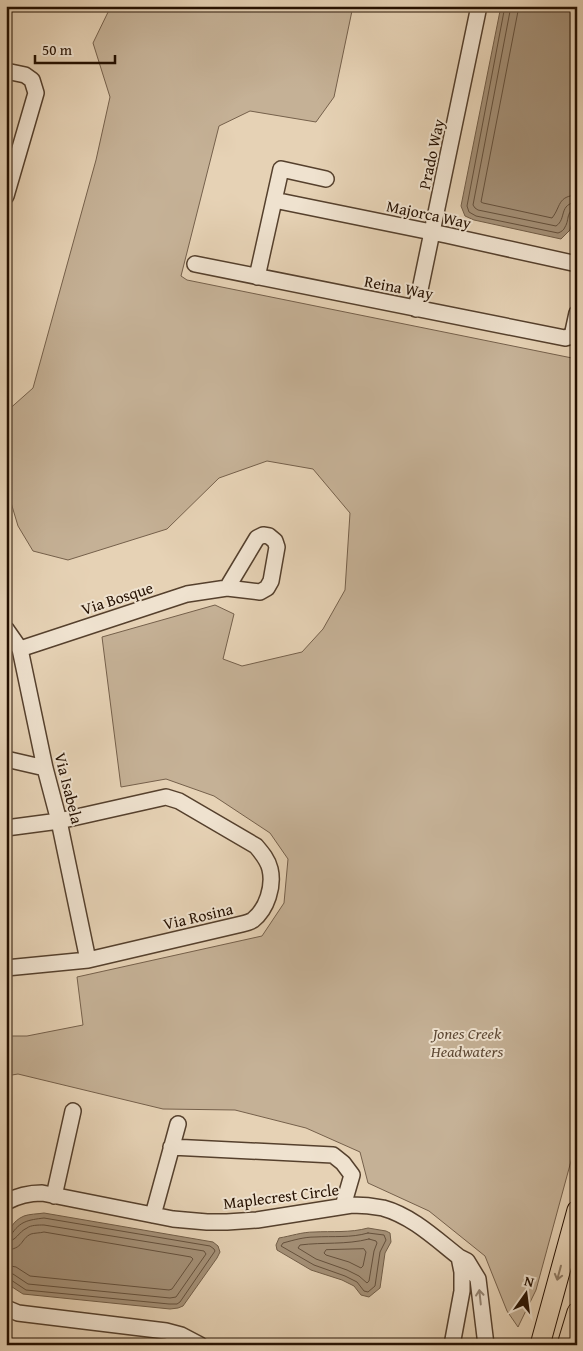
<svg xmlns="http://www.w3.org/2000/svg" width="583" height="1351" font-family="'Gentium Book Plus',serif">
	<rect width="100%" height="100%" fill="#e6d2b5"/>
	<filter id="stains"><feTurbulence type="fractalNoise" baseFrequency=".004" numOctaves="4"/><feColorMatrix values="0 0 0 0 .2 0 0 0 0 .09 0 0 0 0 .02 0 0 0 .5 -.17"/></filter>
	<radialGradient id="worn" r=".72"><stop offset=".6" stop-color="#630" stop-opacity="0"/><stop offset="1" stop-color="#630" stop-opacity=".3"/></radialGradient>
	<path fill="#c5b196" stroke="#75604b" d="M 111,6 L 353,6 L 334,97 L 316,122 L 250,111 L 219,126 L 181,276 L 187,280 L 577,359 L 577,1139 L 536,1290 L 518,1327 L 507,1311 L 485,1256 L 429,1211 L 368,1183 L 360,1152 L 306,1128 L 235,1110 L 163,1109 L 18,1074 L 6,1076 L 6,1036 L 27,1036 L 83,1025 L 77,977 L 262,936 L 284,903 L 288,859 L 270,833 L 214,796 L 166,779 L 121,787 L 102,637 L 215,605 L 234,614 L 223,659 L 242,666 L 302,652 L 323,629 L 345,590 L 350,513 L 313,469 L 267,461 L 219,478 L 167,529 L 68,560 L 33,551 L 18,526 L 6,486 L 6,412 L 33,388 L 96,160 L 110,97 L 93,43 Z"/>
	<path fill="#a49077" stroke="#715d47" d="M 501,6 L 569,6 L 577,24 L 577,204 L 570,230 L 561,239 L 474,220 L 465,216 L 461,206 Z
		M 44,1213 L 213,1242 L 218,1246 L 220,1252 L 217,1258 L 183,1306 L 178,1308 L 170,1309 L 23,1294 L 9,1285 L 6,1280 C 6,1259 0,1226 24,1216 C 29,1214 38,1214 44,1213 Z
		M 368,1228 L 386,1231 L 390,1233 L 391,1242 L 385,1253 L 380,1288 L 369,1297 L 361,1295 L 354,1286 L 342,1280 L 311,1270 L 277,1250 L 276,1245 L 279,1238 C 291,1236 302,1232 314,1232 C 332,1231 350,1233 368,1228 Z"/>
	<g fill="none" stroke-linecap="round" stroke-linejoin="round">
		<path stroke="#64503c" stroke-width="1" d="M 505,6 L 467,206 L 469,212 L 476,216 L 558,233 C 561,232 564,230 565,227 C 570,219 565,211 577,209
			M 511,6 L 473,205 L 475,208 L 478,210 L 556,226 C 567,219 558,204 577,202
			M 519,6 L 481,202 L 483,203 L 552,218 C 561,207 557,196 577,195
			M 368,1233 L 384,1235 L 386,1240 L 380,1252 L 375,1286 L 368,1292 L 364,1291 L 357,1282 L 345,1276 L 314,1265 L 281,1246 L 283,1243 C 294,1240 304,1237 315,1237 C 333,1236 351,1238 368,1233 Z
			M 6,1236 L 11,1235 C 20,1221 28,1220 44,1218 L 210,1246 L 214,1249 L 215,1251 L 180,1302 L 177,1304 L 169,1304 L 26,1290 L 11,1280 L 6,1279
			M 369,1239 L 376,1241 L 377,1243 L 374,1251 L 369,1281 L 367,1283 L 359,1276 L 347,1270 L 316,1259 L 298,1248 L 300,1245 C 323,1242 346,1245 369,1239 Z
			M 6,1242 C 17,1241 18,1232 27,1228 C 31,1225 38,1225 44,1225 L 204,1251 L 206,1254 L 176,1297 L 170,1298 L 28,1284 L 13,1274 L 6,1273
			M 364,1249 L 366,1252 L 363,1266 L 361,1268 L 349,1262 L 326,1255 L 324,1253 L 326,1250 Z
			M 6,1250 C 24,1249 20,1239 31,1234 C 34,1233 40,1233 44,1232 L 191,1257 L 193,1259 L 172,1289 L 169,1290 L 30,1276 L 16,1267 L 6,1265"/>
		<g stroke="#55402d" stroke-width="18">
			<path id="minor" d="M 6,71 L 25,75 L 32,80 L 36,93 L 6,196
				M 274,200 L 446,235 L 577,264
				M 195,264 L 565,338 L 572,336 L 577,313
				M 257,277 L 281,169 L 326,179
				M 416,309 L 479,6
				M 6,629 L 20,649 L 45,768 L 59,821 L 88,960
				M 20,649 L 187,594 L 227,588 L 260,592 L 267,588 L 271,581 L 277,547 L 275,541 L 269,536 L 263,535 L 257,538 L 227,588
				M 6,759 L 45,768
				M 6,828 L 59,821 L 166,797 L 179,801 L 256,846 C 262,853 268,860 270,869 C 274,886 267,909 253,920 C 250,922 246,923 242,924 L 88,960 L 6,968
				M 171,1147 L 333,1155 L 343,1163 L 352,1175 L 343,1206
				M 54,1196 L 73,1111
				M 6,1202 C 17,1196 29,1193 42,1193 L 173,1219 L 207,1222 L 227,1222 L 257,1220 L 352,1205 C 362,1205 373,1206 383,1208 C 412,1216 436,1239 459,1257 L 467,1261 L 478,1279 L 486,1345
				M 153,1215 L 178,1124
				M 6,1308 L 18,1313 L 26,1314 L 166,1331 L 181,1335 L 200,1345
				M 452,1345 L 462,1291 L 462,1272 L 459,1257"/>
		</g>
		<g stroke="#251000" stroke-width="21">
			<path id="major" d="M 540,1345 L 577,1210
				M 567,1345 L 577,1312"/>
		</g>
		<use href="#minor" stroke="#efe2cf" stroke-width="15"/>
		<use href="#major" stroke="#e6d2b5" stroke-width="19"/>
	</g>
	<defs><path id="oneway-shaft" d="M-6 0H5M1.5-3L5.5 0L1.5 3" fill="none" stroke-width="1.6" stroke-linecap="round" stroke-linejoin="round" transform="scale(1.25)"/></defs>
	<use stroke="#8f7b64" href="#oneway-shaft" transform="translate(559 1273) rotate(105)"/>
	<use stroke="#948472" href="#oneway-shaft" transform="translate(480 1297) rotate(-96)"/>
	<g text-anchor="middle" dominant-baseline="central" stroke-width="4" stroke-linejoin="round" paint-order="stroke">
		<g font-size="16" fill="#251000" stroke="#efe2cf">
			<text transform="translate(431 154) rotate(-78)">Prado Way</text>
			<text transform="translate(429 214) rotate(12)">Majorca Way</text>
			<text transform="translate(399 287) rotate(11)">Reina Way</text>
			<text transform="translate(117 598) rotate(-18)">Via Bosque</text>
			<text transform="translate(69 788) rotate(76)">Via Isabela</text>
			<text transform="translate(198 916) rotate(-13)">Via Rosina</text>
			<text transform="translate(281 1196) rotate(-7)">Maplecrest Circle</text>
		</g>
		<g font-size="16" font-style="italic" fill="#5d4834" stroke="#efe2cf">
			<text x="467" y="1033">Jones Creek<tspan x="467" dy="18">Headwaters</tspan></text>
		</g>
	</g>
	<rect width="583" height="1351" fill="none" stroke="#e6d2b5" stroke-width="25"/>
	<rect x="8" y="8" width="568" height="1336" fill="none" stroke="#251000" stroke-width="2.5"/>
	<rect x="12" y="12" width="558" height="1326" fill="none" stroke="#251000"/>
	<g transform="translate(526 1294) rotate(14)" stroke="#efe2cf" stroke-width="4" paint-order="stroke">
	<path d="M0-4L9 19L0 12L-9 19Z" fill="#251000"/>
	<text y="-8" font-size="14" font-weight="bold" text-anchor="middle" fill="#251000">N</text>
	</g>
	<path d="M35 55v8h80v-8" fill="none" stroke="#251000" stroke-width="2.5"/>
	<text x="42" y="55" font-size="15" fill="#251000" stroke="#efe2cf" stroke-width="4" paint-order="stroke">50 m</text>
	<rect width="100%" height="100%" filter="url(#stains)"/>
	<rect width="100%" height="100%" fill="url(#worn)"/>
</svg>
